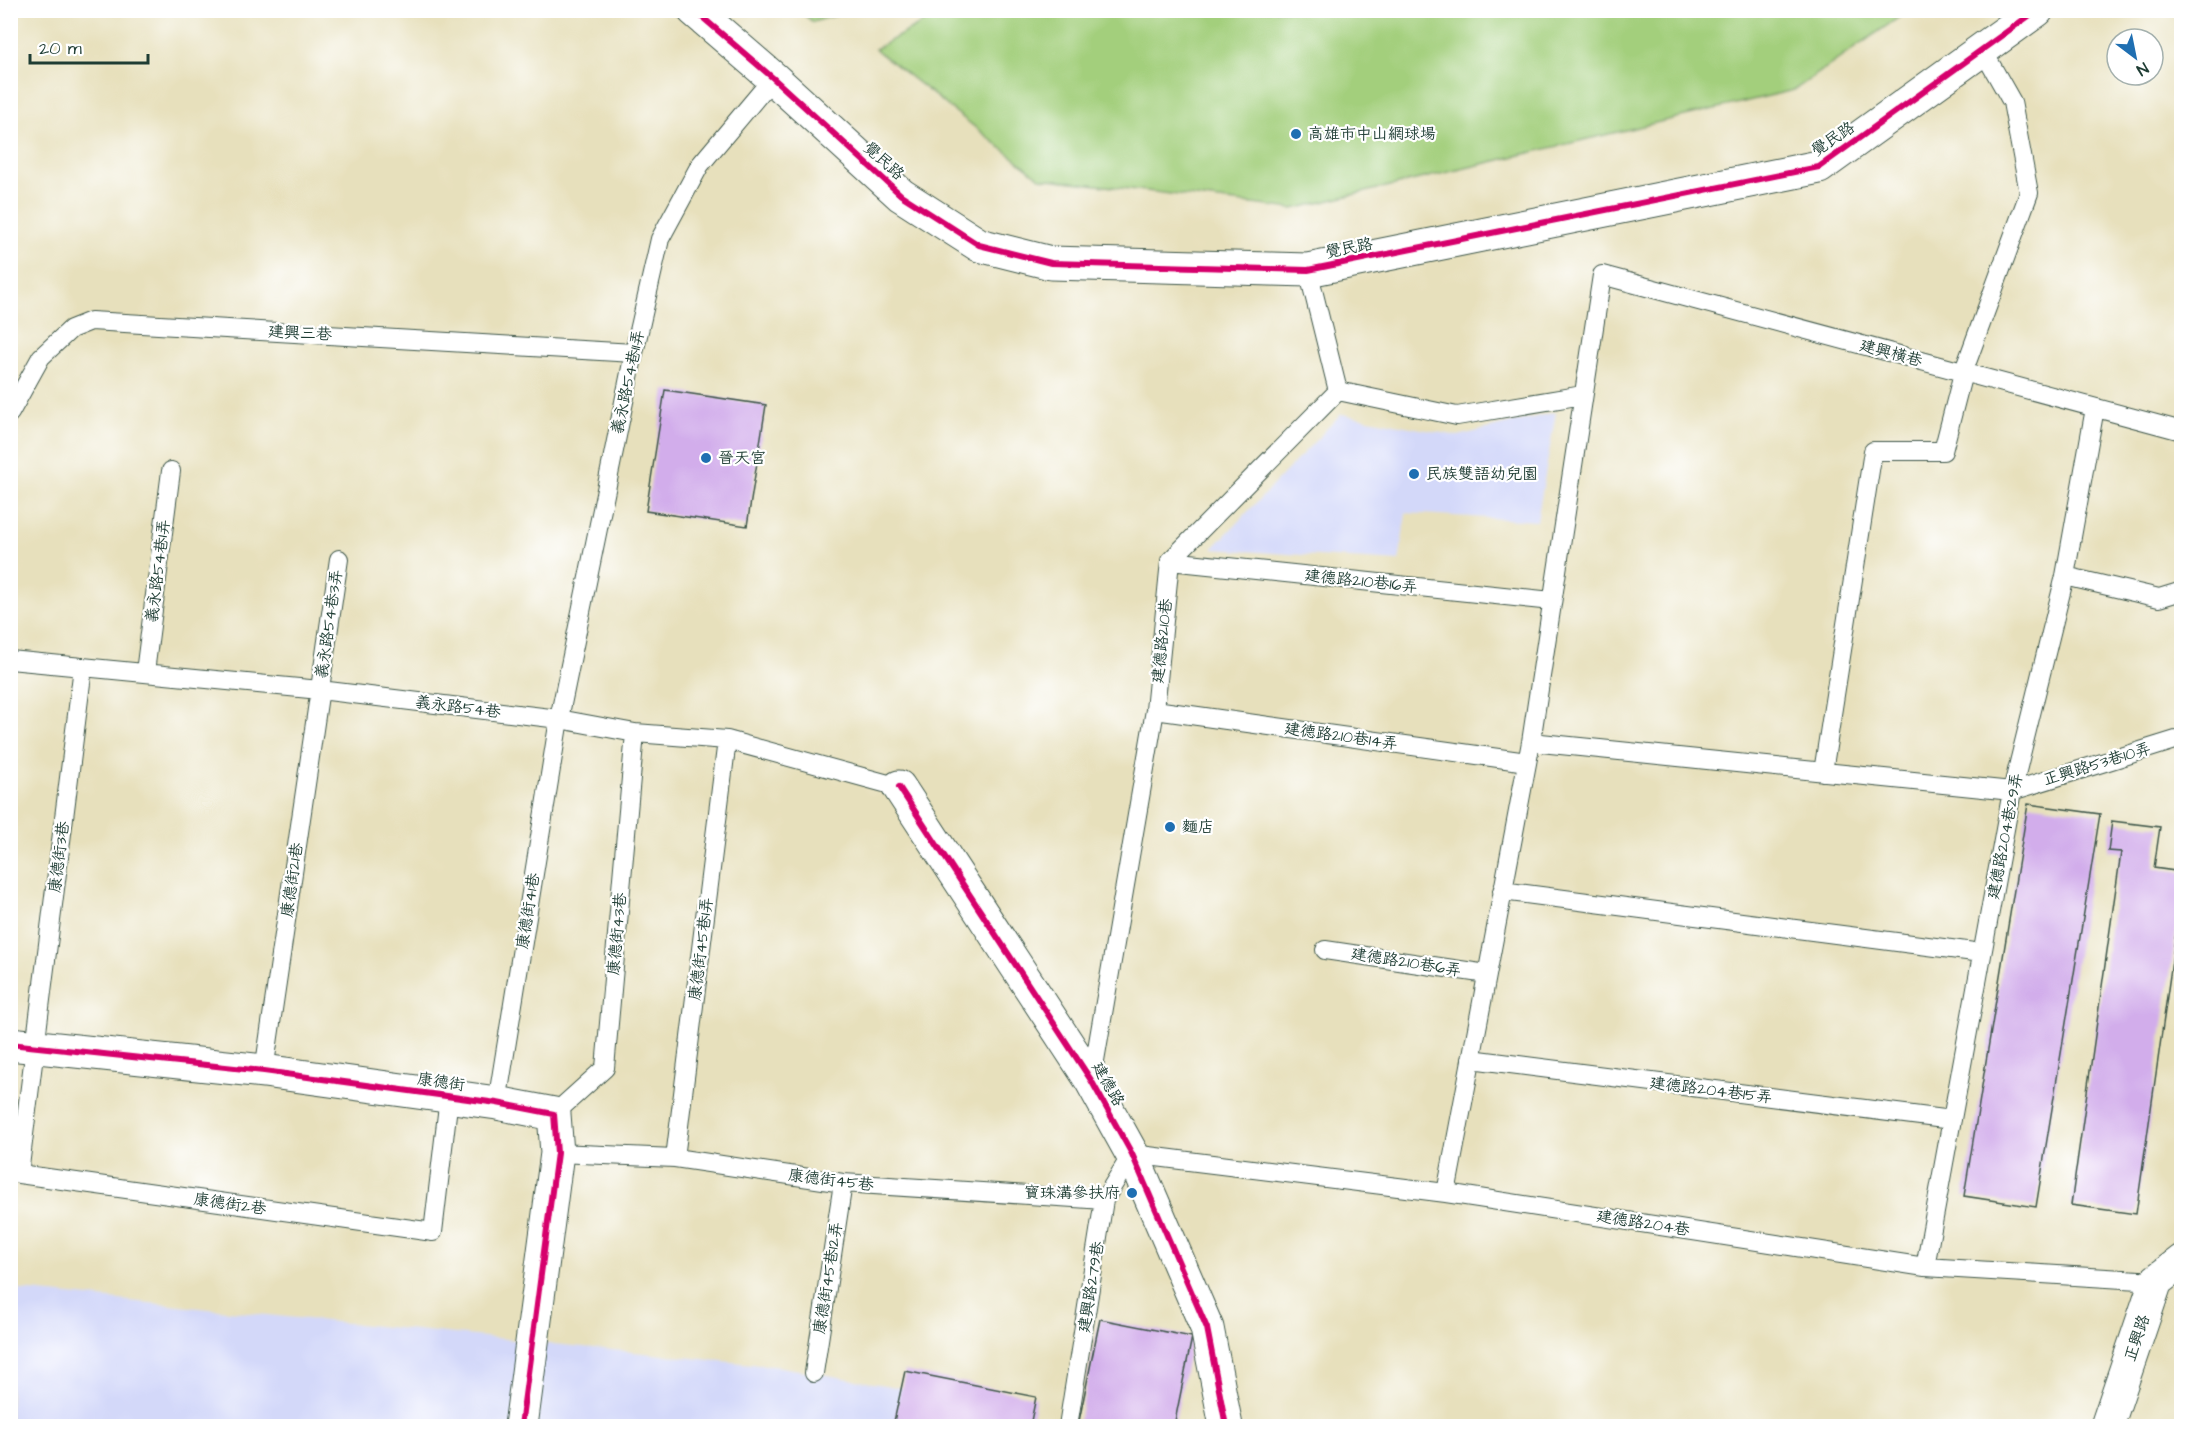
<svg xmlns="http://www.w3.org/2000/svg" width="2192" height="1437" font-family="'Architects Daughter','LXGW WenKai TC',sans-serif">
	<rect width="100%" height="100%" fill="#fff"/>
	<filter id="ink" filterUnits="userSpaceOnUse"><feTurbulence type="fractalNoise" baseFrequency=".0167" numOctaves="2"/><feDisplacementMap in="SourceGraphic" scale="12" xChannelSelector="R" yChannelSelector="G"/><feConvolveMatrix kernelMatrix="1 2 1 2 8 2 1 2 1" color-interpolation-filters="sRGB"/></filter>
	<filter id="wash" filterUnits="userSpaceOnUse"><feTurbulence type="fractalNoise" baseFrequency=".008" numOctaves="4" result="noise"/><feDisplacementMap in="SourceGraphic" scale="24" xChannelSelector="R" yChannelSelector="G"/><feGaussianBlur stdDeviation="1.35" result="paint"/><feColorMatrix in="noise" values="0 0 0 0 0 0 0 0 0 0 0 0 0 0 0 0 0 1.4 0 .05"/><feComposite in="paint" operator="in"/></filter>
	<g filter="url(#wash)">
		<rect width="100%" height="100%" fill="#e7e0bc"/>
		<path fill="#d3d8f9" d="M 1556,412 L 1537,521 L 1406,513 L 1399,561 L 1212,549 L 1341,414 L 1458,436 Z
			M 10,1289 L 781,1367 L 918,1391 L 912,1426 L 11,1426 Z"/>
		<path fill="#a3cf7c" stroke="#618658" stroke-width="1.5" d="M 799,11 L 851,11 L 813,22 Z
			M 944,11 L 944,10 L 1908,11 L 1794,90 L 1293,209 L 1040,178 L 875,49 Z"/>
		<g id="blocks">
			<path fill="#d2adeb" d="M 665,390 L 766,405 L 747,526 L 646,511 Z
				M 2028,804 L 2100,814 L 2036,1207 L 1964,1196 Z
				M 2112,821 L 2160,827 L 2154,868 L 2182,872 L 2182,891 L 2136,1214 L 2071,1205 L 2121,852 L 2108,851 Z
				M 1100,1319 L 1192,1337 L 1174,1426 L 1078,1426 Z
				M 905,1371 L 1036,1397 L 1030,1426 L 893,1426 Z"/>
		</g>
	</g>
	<g filter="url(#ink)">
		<use href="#blocks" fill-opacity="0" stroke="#3d5548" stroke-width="1.5"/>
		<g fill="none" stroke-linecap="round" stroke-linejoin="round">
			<g stroke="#3d5548" stroke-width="20">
				<path id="service" d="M 1338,391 L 1457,416 L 1583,395
					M 10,413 L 41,357 L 71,329 L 91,321 L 634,353
					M 1170,561 L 1552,601
					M 2065,576 L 2159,598 L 2182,591
					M 10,660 L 320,690 L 559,719 L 635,733 L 727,740 L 899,787
					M 83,667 L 19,1174 L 433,1232 L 449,1097
					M 145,672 L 171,471
					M 1155,710 L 1527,762
					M 1531,742 L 2012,791 L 2182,738
					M 1823,772 L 1873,451 L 1943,451 L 1963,373 L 2029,193 L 2012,102 L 1982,49
					M 1502,891 L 1982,953
					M 1325,950 L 1487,974
					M 1471,1059 L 1952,1120
					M 264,1071 L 339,559
					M 1092,1078 L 1155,710 L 1170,561 L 1338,391 L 1308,270
					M 497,1103 L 559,719 L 634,353 L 660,239 L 700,165 L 773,78
					M 554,1114 L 605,1068 L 635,733
					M 557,1153 L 675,1158 L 843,1183 L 1104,1200
					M 675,1158 L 727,740
					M 1446,1193 L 1531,742 L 1602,275 L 2182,431
					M 1925,1267 L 2012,791 L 2065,576 L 2095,408
					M 814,1373 L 843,1183
					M 1068,1426 L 1104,1200 L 1132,1154 L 1446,1193 L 1925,1267 L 2156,1281"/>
			</g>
			<g stroke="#3d5548" stroke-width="35">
				<path id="minor" d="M 899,787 L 1091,1080 L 1132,1154 L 1207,1328 L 1226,1426
					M 10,1044 L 264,1071 L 497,1103 L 554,1114 L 557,1153 L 521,1426
					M 2107,1426 L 2156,1281 L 2182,1261"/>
			</g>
			<g stroke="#3d5548" stroke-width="35">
				<path id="tertiary" d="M 694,10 L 773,78 L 901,195 L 979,245 L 1051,263 L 1308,270 L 1819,167 L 2037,10"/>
			</g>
			<use href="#service" stroke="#fff" stroke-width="18"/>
			<use href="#minor" stroke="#fff" stroke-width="33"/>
			<use href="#tertiary" stroke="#fff" stroke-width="33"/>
			<g stroke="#fff" stroke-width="10">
				<path id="cycleway" d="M 694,10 L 773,78 L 901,195 L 979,245 L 1051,263 L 1308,270 L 1819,167 L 2037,10
					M 899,787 L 1091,1080 L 1132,1154 L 1207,1328 L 1226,1426
					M 10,1044 L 264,1071 L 497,1103 L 554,1114 L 557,1153 L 521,1426"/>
			</g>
			<use href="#cycleway" stroke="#d6006c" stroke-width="6"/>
		</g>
	</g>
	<g fill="#1f6fb2" stroke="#fff" stroke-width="2">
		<circle cx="1296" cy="134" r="6"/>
		<circle cx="706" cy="458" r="6"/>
		<circle cx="1414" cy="474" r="6"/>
		<circle cx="1170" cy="827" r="6"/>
		<circle cx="1132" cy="1193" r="6"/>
	</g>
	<g text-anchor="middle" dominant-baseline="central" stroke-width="4.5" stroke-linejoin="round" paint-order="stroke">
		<g font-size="16" fill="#1f3d34" stroke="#fff" text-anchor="start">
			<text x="1308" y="134">高雄市中山網球場</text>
			<text x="718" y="458">晉天宮</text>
			<text x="1426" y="474">民族雙語幼兒園</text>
			<text x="1182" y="827">麵店</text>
			<text x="1120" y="1193" text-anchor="end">寶珠溝參扶府</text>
		</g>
		<g font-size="16" fill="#1f3d34" stroke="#fff">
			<text transform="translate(1833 139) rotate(-34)">覺民路</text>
			<text transform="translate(884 161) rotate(42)">覺民路</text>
			<text transform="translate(1349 248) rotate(-11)">覺民路</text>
			<text transform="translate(300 333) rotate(3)">建興三巷</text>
			<text transform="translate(1891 353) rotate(15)">建興橫巷</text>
			<text transform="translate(628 382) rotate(-78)">義永路54巷11弄</text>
			<text transform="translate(158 571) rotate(-83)">義永路54巷1弄</text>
			<text transform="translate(1361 581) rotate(6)">建德路210巷16弄</text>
			<text transform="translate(329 624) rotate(-82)">義永路54巷3弄</text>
			<text transform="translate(1162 641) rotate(-84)">建德路210巷</text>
			<text transform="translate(458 707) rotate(7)">義永路54巷</text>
			<text transform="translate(1341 736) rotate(8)">建德路210巷14弄</text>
			<text transform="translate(2097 764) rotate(-17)">正興路53巷10弄</text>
			<text transform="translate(2005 836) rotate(-79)">建德路204巷29弄</text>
			<text transform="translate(59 857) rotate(-83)">康德街3巷</text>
			<text transform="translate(292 880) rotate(-82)">康德街21巷</text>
			<text transform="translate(528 911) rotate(-81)">康德街41巷</text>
			<text transform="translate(617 934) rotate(-85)">康德街43巷</text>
			<text transform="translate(701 949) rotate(-83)">康德街45巷1弄</text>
			<text transform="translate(1406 962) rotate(9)">建德路210巷6弄</text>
			<text transform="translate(441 1082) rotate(8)">康德街</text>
			<text transform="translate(1108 1084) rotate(60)">建德路</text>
			<text transform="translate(1711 1090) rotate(7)">建德路204巷15弄</text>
			<text transform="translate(831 1180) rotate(7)">康德街45巷</text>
			<text transform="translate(230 1204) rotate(8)">康德街2巷</text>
			<text transform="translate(1643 1223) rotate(9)">建德路204巷</text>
			<text transform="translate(828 1278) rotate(-81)">康德街45巷12弄</text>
			<text transform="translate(1091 1287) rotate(-81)">建興路279巷</text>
			<text transform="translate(2137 1338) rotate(-71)">正興路</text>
		</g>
	</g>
	<rect width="2192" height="1437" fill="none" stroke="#fff" stroke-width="36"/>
	<g transform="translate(2135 57) rotate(148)"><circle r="28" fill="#ffffff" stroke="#a5b1ae" stroke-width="1.5"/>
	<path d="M0-4.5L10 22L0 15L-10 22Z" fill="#1f6fb2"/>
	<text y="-9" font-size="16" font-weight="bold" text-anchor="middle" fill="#1f3d34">N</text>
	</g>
	<path d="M30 54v9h118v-9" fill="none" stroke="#1f3d34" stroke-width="3"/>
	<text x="39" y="54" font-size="18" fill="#1f3d34" stroke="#ffffff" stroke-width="4.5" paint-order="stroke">20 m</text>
</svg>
